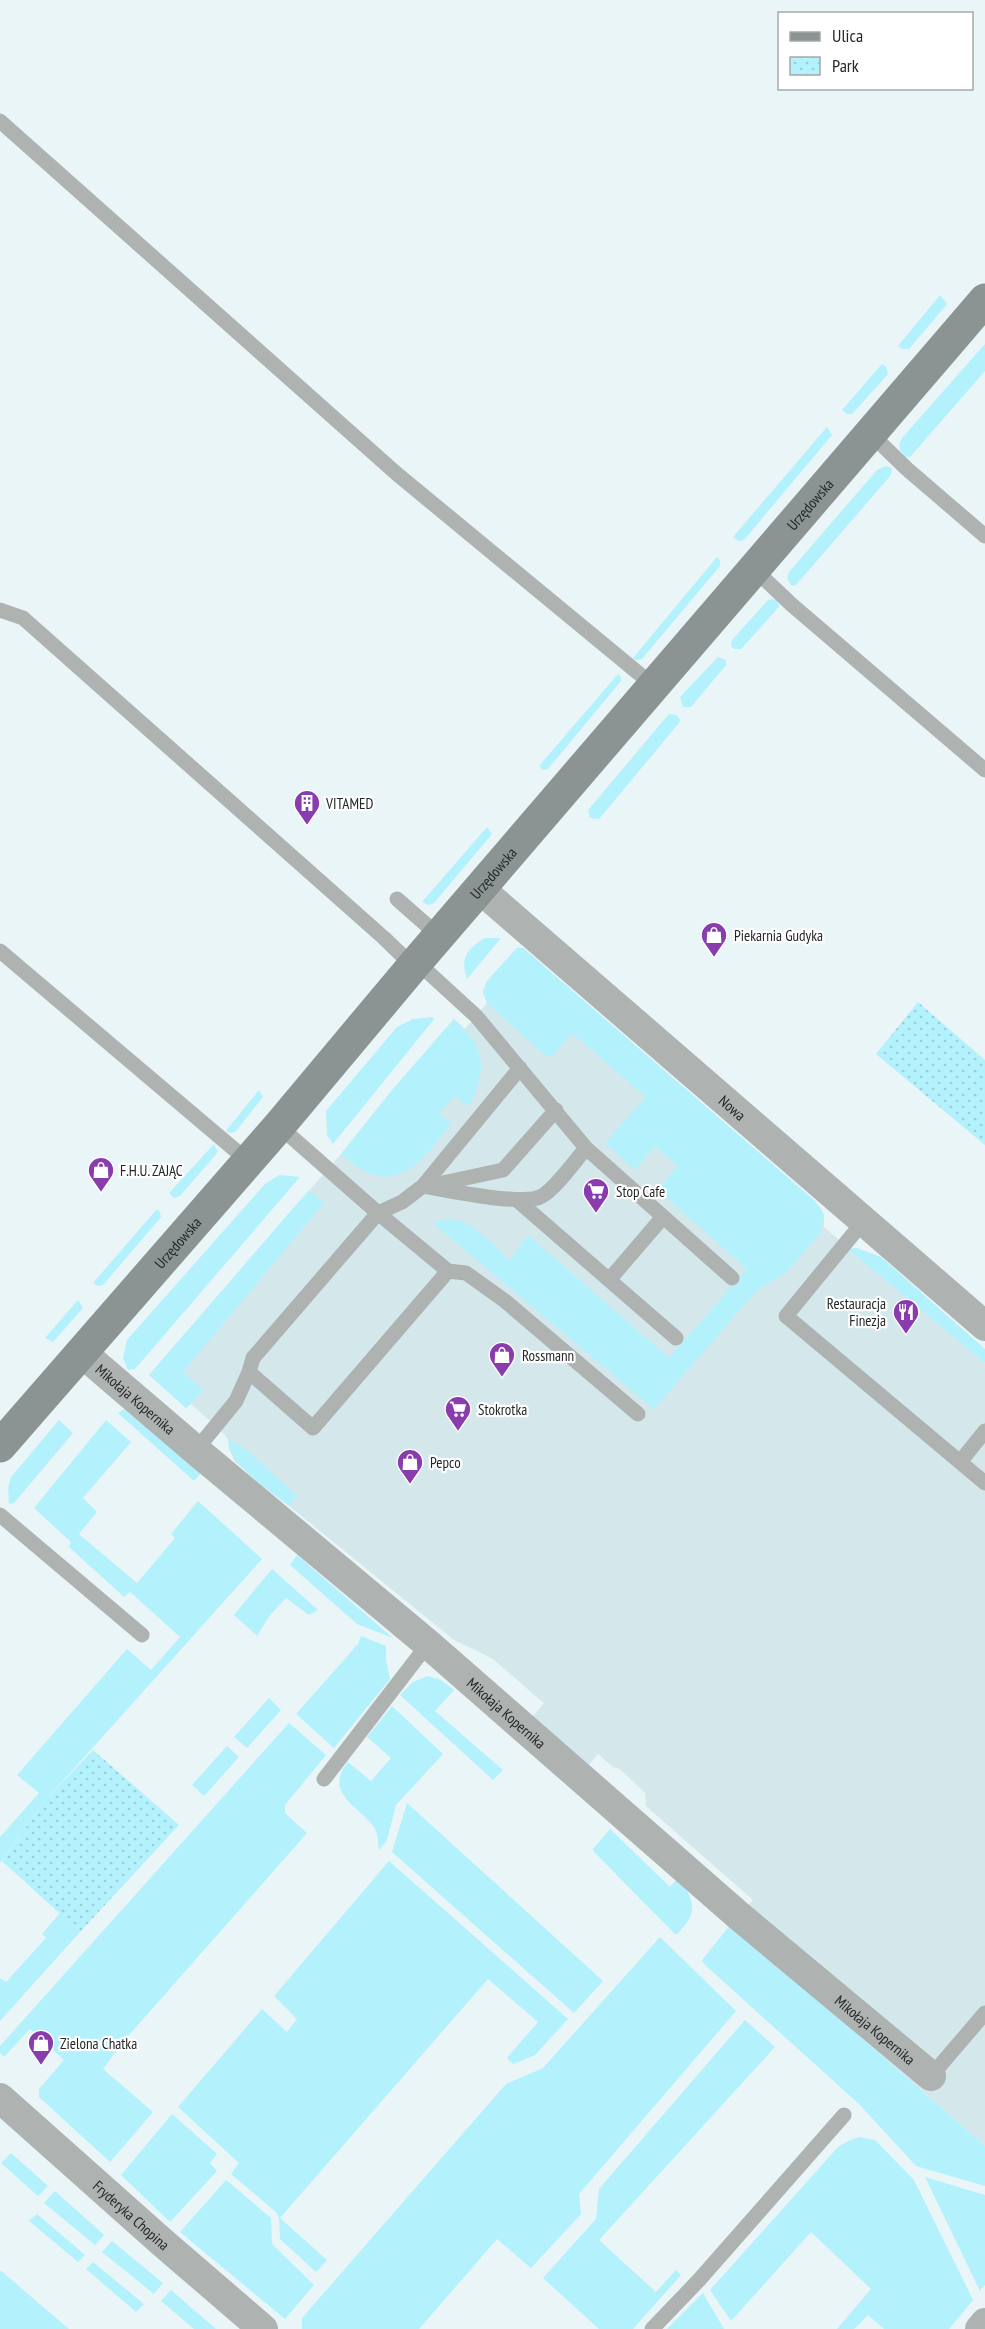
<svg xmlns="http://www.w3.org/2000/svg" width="985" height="2329" font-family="'PT Sans Narrow',sans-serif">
	<defs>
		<pattern id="park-dots" width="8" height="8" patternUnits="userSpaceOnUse" patternTransform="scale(1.5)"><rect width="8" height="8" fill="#b3f1fd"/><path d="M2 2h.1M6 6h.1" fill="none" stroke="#9acfd9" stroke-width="1.8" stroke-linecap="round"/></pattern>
	</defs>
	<rect width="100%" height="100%" fill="#eaf5f7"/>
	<path fill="#d4e8ec" d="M 517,948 L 523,948 L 820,1207 L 824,1214 L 824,1227 L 985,1363 L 985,2146 L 731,1924 L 753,1900 L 646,1806 L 645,1793 L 620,1769 L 613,1767 L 598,1754 L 589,1765 L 532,1717 L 544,1703 L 532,1693 L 493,1659 L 454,1640 L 235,1462 L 229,1449 L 228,1439 L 216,1426 L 191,1404 L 186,1408 L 149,1375 L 341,1154 L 393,1089 L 454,1019 L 465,1029 L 487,1003 L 483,992 L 487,981 Z"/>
	<path fill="#b3f1fd" d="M 940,295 L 947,304 L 909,349 L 902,349 L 898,346 Z
		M 985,344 L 985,371 L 910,457 L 906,457 C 899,451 897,446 902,438 Z
		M 882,364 L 886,367 L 888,374 L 852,414 L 847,414 L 842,410 Z
		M 827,427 L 832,435 L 744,540 L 738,541 L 733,537 Z
		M 886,466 L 892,468 L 891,475 L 796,585 L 792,586 L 787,579 L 789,572 L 877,470 Z
		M 717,557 L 720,560 L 720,566 L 642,659 L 636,660 L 633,658 Z
		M 773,599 L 778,601 L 779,607 L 741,649 L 734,649 L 731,646 L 732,640 L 768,600 Z
		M 718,657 L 726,660 L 726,665 L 691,707 L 683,707 L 680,697 Z
		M 618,674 L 621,677 L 621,681 L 548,769 L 543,770 L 539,766 Z
		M 669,714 L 677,715 L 680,720 L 679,723 L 599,819 L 590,818 L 588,810 Z
		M 487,827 L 492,834 L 434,903 L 429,905 L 422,902 Z
		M 484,938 L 501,938 L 467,979 C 460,958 466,951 484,938 Z
		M 517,948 L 523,948 L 815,1201 L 824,1214 L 821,1232 L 786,1273 L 757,1290 L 654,1409 L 433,1223 C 462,1207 490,1242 510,1260 L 528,1235 L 669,1358 L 747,1269 L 658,1190 L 677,1166 L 655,1146 L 635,1170 L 605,1143 L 646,1097 L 572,1033 L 553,1055 L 546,1056 L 487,1003 L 483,992 L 487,981 Z
		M 431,1017 L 435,1018 L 333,1144 L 327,1135 L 326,1111 L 397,1027 L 413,1019 Z
		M 454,1019 C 486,1048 488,1068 469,1106 L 454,1096 L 439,1114 L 452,1123 C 419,1165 393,1202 341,1154 L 393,1089 Z
		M 259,1090 L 263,1097 L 236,1131 L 231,1133 L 226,1131 Z
		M 214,1144 L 218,1152 L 180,1196 L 174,1198 L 169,1193 Z
		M 279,1175 L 300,1177 L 135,1369 L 128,1370 L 123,1358 L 127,1340 L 265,1184 Z
		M 309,1190 L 324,1203 L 183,1372 L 203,1390 L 186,1408 L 149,1375 Z
		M 157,1209 L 160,1212 L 161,1217 L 103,1285 L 98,1286 L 93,1283 Z
		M 857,1248 L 881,1257 L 985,1349 L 985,1363 L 848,1249 Z
		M 78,1300 L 83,1308 L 53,1342 L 45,1338 Z
		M 124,1409 L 201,1473 L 194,1481 L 118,1413 Z
		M 59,1420 L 73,1433 L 14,1503 L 9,1504 L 8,1488 L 11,1477 Z
		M 106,1420 L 131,1442 L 83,1498 L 97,1512 L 79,1534 L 137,1583 L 175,1538 L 171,1534 L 198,1501 L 262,1559 L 44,1802 L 0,1863 L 0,1837 L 39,1793 L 17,1775 L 127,1649 L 151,1670 L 180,1637 L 130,1592 L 124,1597 L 69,1547 L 71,1542 L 34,1508 Z
		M 228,1439 L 248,1451 L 297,1496 L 289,1506 C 268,1489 230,1467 228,1439 Z
		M 297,1555 L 393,1638 L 357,1624 L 290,1565 Z
		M 272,1569 L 318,1610 L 309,1615 L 286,1598 L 270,1615 L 257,1636 L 234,1615 Z
		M 361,1636 L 386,1646 L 386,1660 L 390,1679 L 334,1748 L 296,1714 L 358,1644 Z
		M 428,1676 L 441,1680 L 454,1690 L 435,1711 L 503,1770 L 493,1780 L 400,1695 L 413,1682 Z
		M 269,1698 L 281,1710 L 247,1748 L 234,1737 Z
		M 392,1706 L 443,1754 L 396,1805 L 387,1840 L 379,1850 C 378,1843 378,1833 374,1827 C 359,1806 323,1793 348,1762 L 371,1781 L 391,1758 L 367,1737 Z
		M 289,1723 L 326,1755 L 285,1805 L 285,1813 L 307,1833 L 122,2043 L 103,2069 L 153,2112 L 110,2162 L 39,2097 L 39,2089 L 64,2060 L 30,2029 L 4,2057 L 0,2053 L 0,2046 Z
		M 227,1746 L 239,1757 L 204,1796 L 192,1785 Z
		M 407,1803 L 603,1981 L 574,2013 L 392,1852 Z
		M 610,1829 L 670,1887 L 677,1879 L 682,1880 C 695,1906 698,1913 676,1935 L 595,1853 L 593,1849 Z
		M 389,1861 L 568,2019 L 535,2055 L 513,2064 L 507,2058 L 538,2022 L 488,1979 L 280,2218 L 327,2260 L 316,2272 L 280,2239 L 279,2218 L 276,2212 L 231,2174 L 239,2163 L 178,2107 L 262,2009 L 287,2032 L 297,2019 L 274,1996 Z
		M 60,1913 L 80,1932 L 0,2021 L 0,1978 L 6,1982 L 46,1938 L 42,1934 Z
		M 731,1924 L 985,2146 L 985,2186 L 916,2166 L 859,2104 L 704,1964 L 702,1960 Z
		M 660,1937 L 736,2011 L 579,2194 L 581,2214 L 531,2268 L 497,2239 L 419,2329 L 302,2329 L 302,2318 L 506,2084 L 543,2068 Z
		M 745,2020 L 775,2047 L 599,2240 L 656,2292 L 676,2270 L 681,2275 L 633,2329 L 599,2329 L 543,2278 L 596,2219 L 599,2189 Z
		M 172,2114 L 217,2154 L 210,2163 L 217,2171 L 170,2222 L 121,2175 Z
		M 859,2137 L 875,2140 L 914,2180 L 973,2300 L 949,2329 L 884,2329 L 868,2315 L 854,2329 L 837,2329 L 871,2289 L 811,2232 L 731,2321 L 710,2290 L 838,2147 L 850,2140 Z
		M 11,2153 L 48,2186 L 38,2196 L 1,2163 Z
		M 925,2177 L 985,2195 L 985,2285 L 980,2291 Z
		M 226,2180 L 271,2218 L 272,2244 L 314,2285 L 285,2319 L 180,2232 Z
		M 55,2191 L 104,2235 L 95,2245 L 44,2203 Z
		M 37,2214 L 85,2255 L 78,2262 L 29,2221 Z
		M 112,2241 L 163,2283 L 154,2294 L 102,2252 Z
		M 93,2262 L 144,2304 L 136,2312 L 86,2269 Z
		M 0,2270 L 69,2329 L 0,2329 Z
		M 171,2290 L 216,2329 L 194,2329 L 161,2301 Z
		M 703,2293 L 724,2329 L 667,2329 Z"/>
	<path fill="url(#park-dots)" d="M 918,1002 L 985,1060 L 985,1145 L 876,1054 Z
		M 93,1750 L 179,1825 L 80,1932 L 2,1861 L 44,1802 Z"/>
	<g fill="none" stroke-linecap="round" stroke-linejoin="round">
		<path stroke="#aeb3b2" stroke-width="15" d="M 0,121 L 397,474 L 654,686
			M 871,434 L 907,469 L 985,536
			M 755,570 L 792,605 L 985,770
			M 0,610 L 23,618 L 384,938 L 413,966
			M 397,899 L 439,936
			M 0,951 L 248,1161
			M 417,962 L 476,1016 L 586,1148 L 732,1278
			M 279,1126 L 378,1213 L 253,1358 L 249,1372 L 313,1428 L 448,1271 L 378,1213 L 402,1202 L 423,1186 L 520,1068
			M 438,1184 L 503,1170 L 556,1110
			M 423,1186 C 448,1190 524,1207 542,1196 C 555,1189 576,1160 586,1148
			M 517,1200 L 676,1338
			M 863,1222 L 786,1316 L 985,1483
			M 448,1271 L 466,1273 L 505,1301 L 638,1414
			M 609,1280 L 663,1217
			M 196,1450 L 236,1401 L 249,1372
			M 960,1462 L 985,1431
			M 0,1515 L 142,1635
			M 324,1779 L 428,1644
			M 931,2076 L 985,2013
			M 652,2329 L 699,2280 L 844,2115"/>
		<g stroke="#aeb3b2" stroke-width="30">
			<path id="s1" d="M 480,889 L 985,1326"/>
			<path id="s2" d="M 81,1352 L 199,1453 L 428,1644 L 739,1916 L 931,2076"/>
			<path id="s3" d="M 0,2098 L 163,2243 L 263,2329"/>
			<path d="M 980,2329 L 985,2323"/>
		</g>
		<path stroke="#8c9393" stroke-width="33" id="s4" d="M 0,1446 L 279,1126 L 413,966 L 985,300"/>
	</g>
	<defs>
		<g id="building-pin" transform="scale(1.35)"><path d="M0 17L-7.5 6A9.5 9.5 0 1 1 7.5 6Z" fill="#883cae" stroke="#fff"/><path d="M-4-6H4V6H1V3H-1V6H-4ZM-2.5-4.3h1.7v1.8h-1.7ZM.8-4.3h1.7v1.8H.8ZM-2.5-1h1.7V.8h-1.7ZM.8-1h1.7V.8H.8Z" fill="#fff"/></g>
		<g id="shop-pin" transform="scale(1.35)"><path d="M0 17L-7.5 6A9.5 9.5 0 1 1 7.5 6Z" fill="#883cae" stroke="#fff"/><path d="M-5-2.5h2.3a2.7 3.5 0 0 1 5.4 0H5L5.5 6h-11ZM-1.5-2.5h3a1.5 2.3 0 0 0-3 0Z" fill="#fff"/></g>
		<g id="supermarket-pin" transform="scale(1.35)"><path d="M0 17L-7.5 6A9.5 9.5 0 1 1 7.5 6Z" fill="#883cae" stroke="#fff"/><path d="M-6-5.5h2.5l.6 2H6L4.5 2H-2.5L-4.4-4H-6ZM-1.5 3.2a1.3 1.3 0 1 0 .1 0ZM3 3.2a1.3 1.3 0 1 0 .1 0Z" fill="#fff"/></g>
		<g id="restaurant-pin" transform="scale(1.35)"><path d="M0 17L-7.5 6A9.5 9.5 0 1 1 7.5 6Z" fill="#883cae" stroke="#fff"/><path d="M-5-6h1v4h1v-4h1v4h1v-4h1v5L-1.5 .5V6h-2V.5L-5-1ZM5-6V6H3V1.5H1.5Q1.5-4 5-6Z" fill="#fff"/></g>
	</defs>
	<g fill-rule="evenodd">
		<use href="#building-pin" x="307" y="803"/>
		<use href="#shop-pin" x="714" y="935"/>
		<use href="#shop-pin" x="101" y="1170"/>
		<use href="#supermarket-pin" x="596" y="1191"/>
		<use href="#restaurant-pin" x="906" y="1312"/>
		<use href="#shop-pin" x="502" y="1355"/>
		<use href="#supermarket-pin" x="458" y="1409"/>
		<use href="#shop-pin" x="410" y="1462"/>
		<use href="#shop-pin" x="41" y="2043"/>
	</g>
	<g text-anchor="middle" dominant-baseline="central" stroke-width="4.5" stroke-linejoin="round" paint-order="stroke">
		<g font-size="15" fill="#242728" stroke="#fff">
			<text stroke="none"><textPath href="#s4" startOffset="1242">Urzędowska</textPath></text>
			<text stroke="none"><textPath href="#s4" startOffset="756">Urzędowska</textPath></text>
			<text stroke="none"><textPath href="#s1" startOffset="334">Nowa</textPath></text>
			<text stroke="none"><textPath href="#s4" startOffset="270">Urzędowska</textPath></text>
			<text stroke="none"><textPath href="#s2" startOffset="72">Mikołaja Kopernika</textPath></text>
			<text stroke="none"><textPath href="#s2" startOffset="558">Mikołaja Kopernika</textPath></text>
			<text stroke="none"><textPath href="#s2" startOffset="1044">Mikołaja Kopernika</textPath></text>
			<text stroke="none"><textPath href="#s3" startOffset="176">Fryderyka Chopina</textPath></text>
		</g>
		<g font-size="15" fill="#242728" stroke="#fff" text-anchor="start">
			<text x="326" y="803">VITAMED</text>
			<text x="734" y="935">Piekarnia Gudyka</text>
			<text x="120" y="1170">F.H.U. ZAJĄC</text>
			<text x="616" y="1191">Stop Cafe</text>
			<text x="886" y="1303" text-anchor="end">Restauracja<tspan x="886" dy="17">Finezja</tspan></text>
			<text x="522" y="1355">Rossmann</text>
			<text x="478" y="1409">Stokrotka</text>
			<text x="430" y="1462">Pepco</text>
			<text x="60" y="2043">Zielona Chatka</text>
		</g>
	</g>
	<rect x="778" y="12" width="195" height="78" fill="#ffffff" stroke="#a7a9a9" stroke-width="1.5"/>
	<rect x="790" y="32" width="30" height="9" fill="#8c9393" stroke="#a7a9a9" stroke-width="1.5"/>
	<text x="832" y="42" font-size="18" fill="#242728">Ulica</text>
	<rect x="790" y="57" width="30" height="18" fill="url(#park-dots)" stroke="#a7a9a9" stroke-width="1.5"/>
	<text x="832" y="72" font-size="18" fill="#242728">Park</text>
</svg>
